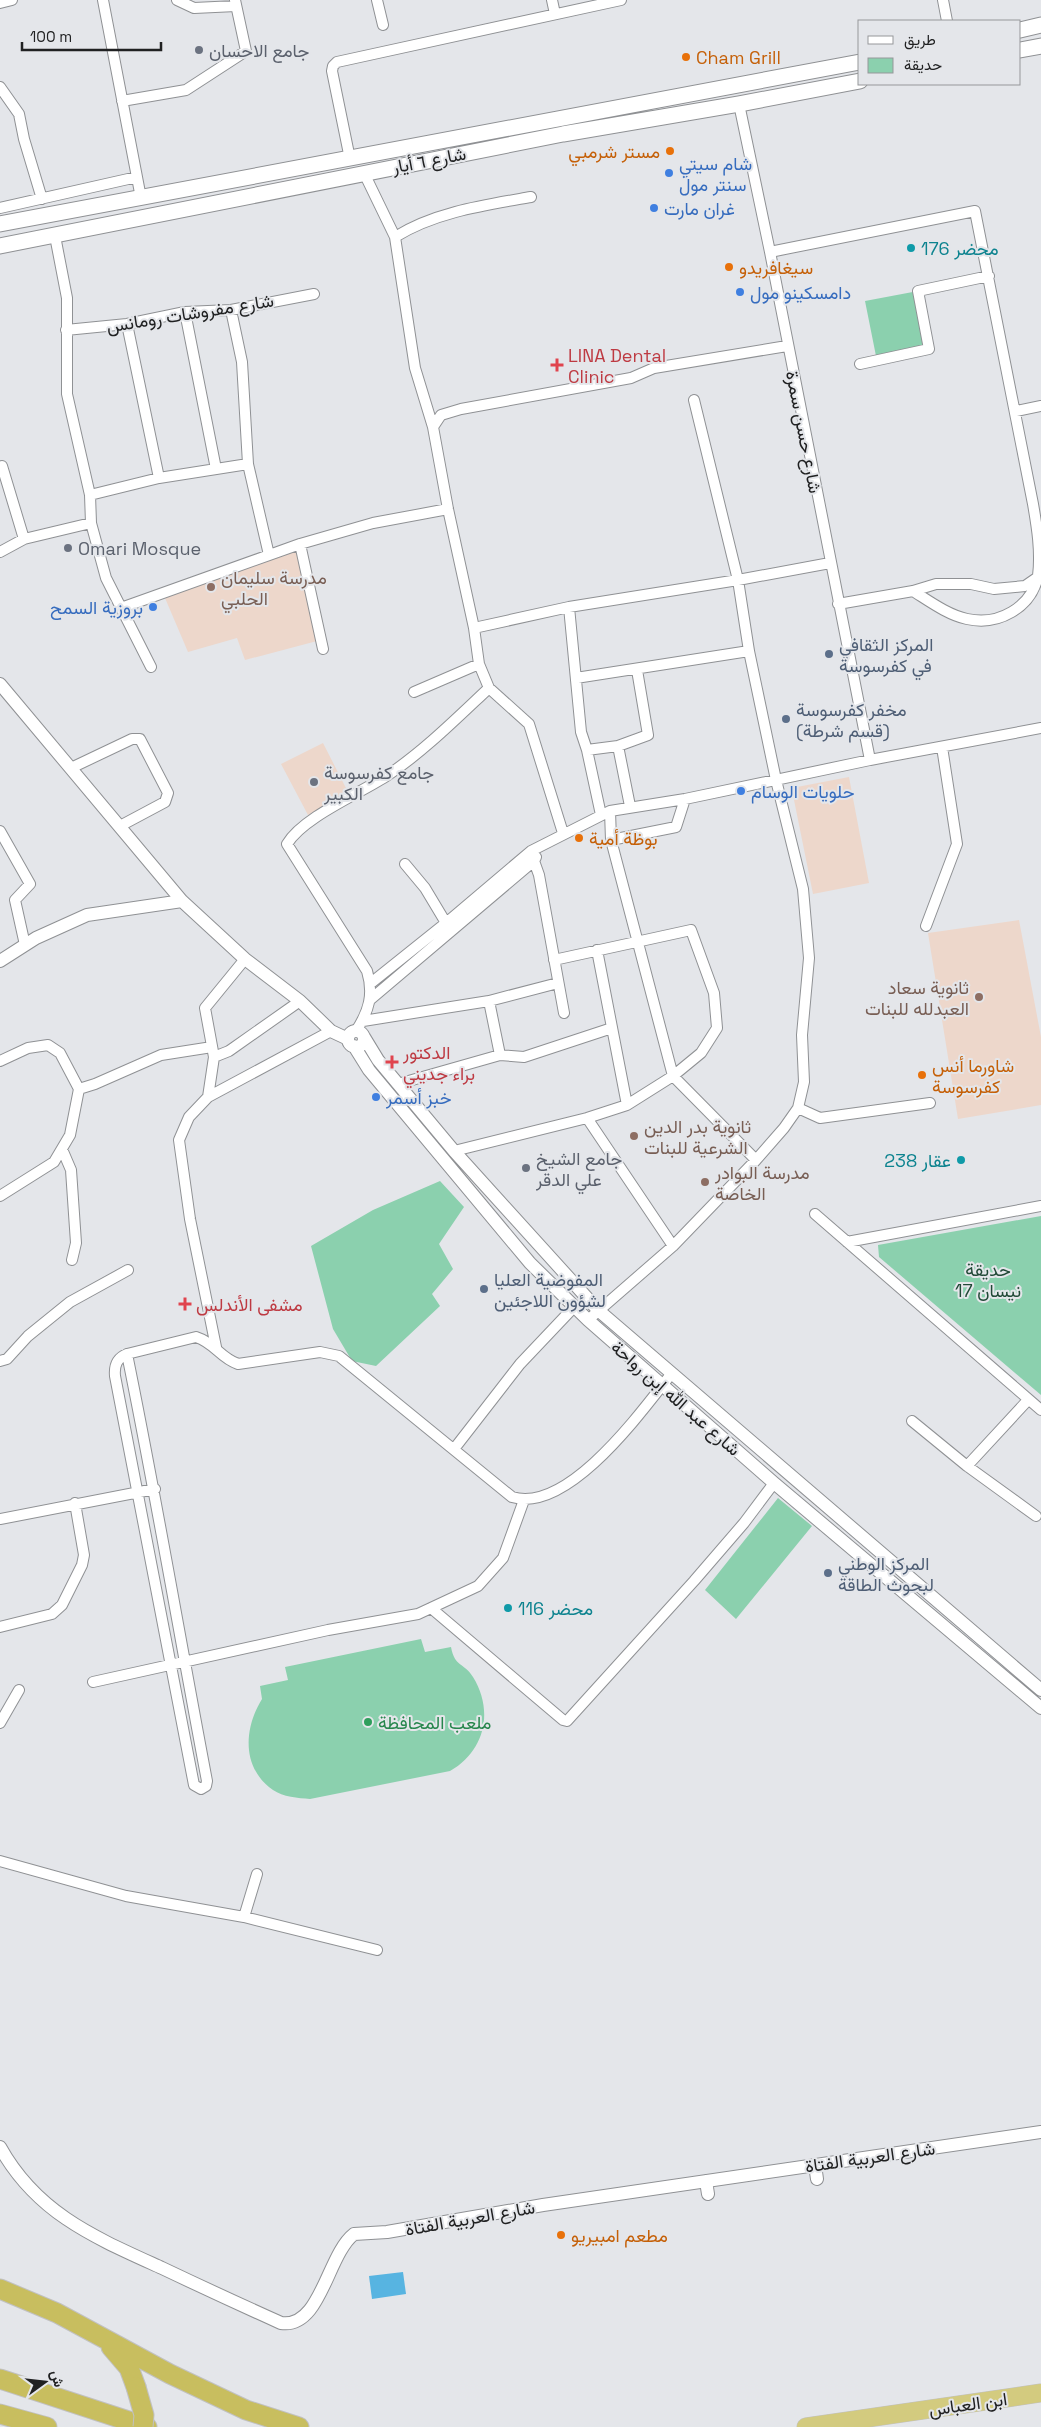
<svg xmlns="http://www.w3.org/2000/svg" width="1041" height="2427" font-family="'Space Grotesk',Vazirmatn,sans-serif">
	<rect width="100%" height="100%" fill="#e4e6ea"/>
	<path fill="#edd7cb" d="M 296,551 L 317,641 L 245,660 L 237,638 L 188,652 L 165,598 Z
		M 323,743 L 348,792 L 308,815 L 281,764 Z
		M 849,777 L 869,883 L 813,894 L 793,795 L 797,787 Z
		M 1019,920 L 1041,1037 L 1041,1105 L 958,1119 L 928,933 Z"/>
	<path fill="#8bd0ae" d="M 918,291 L 929,349 L 877,361 L 865,301 Z
		M 440,1181 L 464,1207 L 439,1244 L 453,1269 L 432,1294 L 440,1306 L 376,1366 L 352,1361 L 333,1329 L 311,1246 L 373,1210 Z
		M 1041,1216 L 1041,1395 L 879,1257 L 878,1245 Z
		M 778,1498 L 812,1526 L 736,1619 L 705,1590 Z
		M 421,1639 L 425,1652 L 451,1647 C 455,1668 464,1662 473,1677 C 494,1711 485,1751 450,1771 L 310,1799 C 298,1798 283,1797 273,1790 C 241,1768 244,1728 262,1699 L 260,1686 L 288,1680 L 285,1667 Z"/>
	<path fill="#57b4e1" d="M 403,2272 L 406,2294 L 372,2299 L 369,2276 Z"/>
	<g fill="none" stroke-linecap="round" stroke-linejoin="round">
		<g stroke="#8f9194" stroke-width="12">
			<path id="minor" d="M 103,0 L 141,198
				M 177,0 L 194,8 L 236,6
				M 377,0 L 383,25
				M 552,0 L 555,14
				M 943,0 L 947,21
				M 0,3 L 12,0
				M 0,87 L 19,114 L 24,139 L 42,199
				M 122,101 L 186,90 L 246,51 L 235,0
				M 739,104 L 770,252 L 870,760
				M 350,159 L 332,71 L 333,66 L 337,62 L 621,0
				M 364,173 L 395,237 L 415,368 L 433,427 L 448,509 L 474,628 L 479,664 L 489,688 L 529,724 L 563,833
				M 0,208 L 137,177
				M 55,236 L 67,298 L 67,394 L 90,495 L 91,523 L 106,578 L 151,667
				M 395,237 C 435,212 485,205 531,197
				M 770,252 L 975,211 L 1033,504 C 1037,527 1041,552 1038,576 C 1031,608 998,626 967,619 C 948,615 929,601 913,591
				M 231,310 L 242,362 L 248,464 L 269,555
				M 185,312 L 216,469
				M 127,324 L 159,478
				M 66,330 L 127,324 L 185,312 L 231,310 L 314,294
				M 860,364 L 929,349 L 918,291 L 989,276
				M 1016,411 L 1041,406
				M 433,427 L 441,415 L 461,409 L 631,378 L 654,368 L 787,346
				M 2,466 L 24,539
				M 90,495 L 159,478 L 248,464
				M 300,544 L 323,649
				M 0,552 L 24,539 L 91,523
				M 838,604 L 913,591 L 936,584 L 971,584 L 994,589 L 1025,586 L 1038,577
				M 569,607 L 581,732 L 587,750 L 601,815
				M 121,608 L 300,544 L 373,523 L 448,509
				M 474,628 L 569,607 L 738,580 L 830,563
				M 576,678 L 749,651
				M 414,692 L 479,664
				M 618,746 L 630,806
				M 587,750 L 618,746 L 648,735 L 637,670
				M 71,768 L 132,739 L 140,739 L 168,793 L 165,802 L 120,826
				M 610,811 L 611,840 L 673,1076 L 756,1160
				M 0,831 L 30,884 L 15,900 L 25,945
				M 611,840 L 676,827 L 685,799
				M 536,857 L 534,861 L 539,875 L 564,1013
				M 405,864 L 425,888 L 446,923
				M 926,926 L 957,844 L 942,747
				M 597,950 L 627,1105
				M 371,983 L 446,923 L 531,851 L 610,811 L 685,799 L 870,760 L 1041,728
				M 371,999 L 534,861
				M 489,1001 L 500,1055
				M 363,1021 L 489,1001 L 558,983
				M 356,1031 C 369,1011 374,994 367,971 L 287,844 C 303,817 361,793 388,775 C 424,751 457,718 489,688
				M 214,1057 L 229,1051 L 300,1001
				M 0,1061 L 28,1048 L 48,1045 L 60,1053 L 79,1089 L 70,1135 L 54,1162 L 0,1196
				M 398,1084 L 500,1055 L 524,1057 L 612,1028
				M 79,1089 L 95,1084 L 161,1055 L 212,1047
				M 208,1097 L 214,1057 L 205,1008 L 245,959
				M 798,1108 L 820,1118 L 930,1103
				M 587,1118 L 673,1246
				M 62,1149 L 71,1170 L 76,1243 L 72,1260
				M 454,1151 L 587,1118 L 627,1105 L 673,1076 L 701,1053 L 717,1028 L 714,993 L 691,930 L 554,960
				M 815,1214 L 1041,1410
				M 847,1242 L 1041,1206
				M 588,1320 L 673,1246 L 756,1160 L 784,1128 L 798,1108 L 804,1082 L 802,1035 L 809,958 L 803,889 L 776,780 L 749,651 L 738,580 L 694,400
				M 216,1347 L 190,1219 L 179,1140 L 189,1117 L 208,1097 L 331,1031
				M 127,1354 C 156,1496 180,1639 207,1781 L 206,1786 L 201,1789 L 194,1785 L 115,1376 C 114,1365 117,1358 127,1354 L 196,1337 C 215,1343 220,1358 238,1364 L 320,1352 L 339,1356 L 512,1497 C 568,1514 641,1412 672,1373
				M 0,1361 L 7,1359 L 28,1336 L 70,1302 L 128,1270
				M 912,1421 L 967,1466 L 1036,1516
				M 454,1449 L 520,1364 L 574,1307
				M 967,1466 L 1028,1400
				M 0,1519 L 155,1489
				M 431,1608 L 563,1720 L 567,1721 L 694,1581 L 744,1523 L 774,1483
				M 0,1627 L 52,1614 L 62,1605 L 82,1565 L 84,1555 L 75,1503
				M 93,1682 L 328,1630 L 418,1614 L 478,1586 L 503,1558 L 524,1500
				M 0,1723 L 19,1690
				M 0,1861 L 126,1896 L 244,1917 L 377,1950
				M 244,1917 L 257,1874"/>
		</g>
		<g stroke="#8f9194" stroke-width="14">
			<path id="tertiary" d="M 0,684 L 182,901 L 245,959 L 300,1001 L 331,1031 L 348,1039
				M 0,961 L 36,938 L 87,915 L 182,901
				M348 1039a8 8 0 1 1 16 0a8 8 0 1 1-16 0Z
				M 364,1037 L 378,1060 L 454,1151 L 598,1310 L 1041,1690
				M 354,1046 L 369,1070 L 530,1263 L 588,1320 L 774,1483 L 1041,1708
				M 0,2147 C 37,2214 96,2238 162,2268 C 202,2287 241,2305 281,2323 C 321,2329 327,2255 354,2234 L 387,2232 L 543,2205 L 1041,2132
				M 815,2165 L 817,2179
				M 706,2181 L 708,2194"/>
		</g>
		<g stroke="#8f9194" stroke-width="17">
			<path id="secondary" d="M 1020,30 L 1041,25
				M 1020,50 L 1041,46
				M 0,224 L 860,62
				M 0,246 L 563,134 L 739,104 L 860,81"/>
		</g>
		<g stroke="#c1c1c1" stroke-width="19">
			<path id="trunk" d="M 806,2427 L 1041,2393"/>
		</g>
		<g stroke="#c1c1c1" stroke-width="21">
			<path id="motorway" d="M 0,2289 L 57,2313 L 170,2374 L 246,2410 L 299,2427
				M 111,2347 L 129,2368 L 136,2387
				M 0,2379 L 147,2427
				M 0,2414 L 47,2427"/>
		</g>
		<use href="#minor" stroke="#fff" stroke-width="10"/>
		<use href="#tertiary" stroke="#fff" stroke-width="12"/>
		<use href="#secondary" stroke="#fff" stroke-width="15"/>
		<use href="#trunk" stroke="#d3cb7f" stroke-width="18"/>
		<use href="#motorway" stroke="#c8be5f" stroke-width="19"/>
		<g stroke="#c1c1c1" stroke-width="21" stroke-linecap="butt">
			<path id="motorway-bridge" d="M 136,2387 L 144,2415 L 143,2427"/>
		</g>
		<use href="#motorway-bridge" stroke="#c8be5f" stroke-width="19"/>
	</g>
	<g fill="#6b7280" stroke="#e4e6ea" stroke-width="2">
		<circle cx="199" cy="50" r="5"/>
		<circle cx="68" cy="548" r="5"/>
		<circle cx="314" cy="782" r="5"/>
		<circle cx="526" cy="1168" r="5"/>
	</g>
	<g fill="#e8710a" stroke="#e4e6ea" stroke-width="2">
		<circle cx="686" cy="57" r="5"/>
		<circle cx="670" cy="151" r="5"/>
		<circle cx="729" cy="267" r="5"/>
		<circle cx="579" cy="838" r="5"/>
		<circle cx="922" cy="1075" r="5"/>
		<circle cx="561" cy="2235" r="5"/>
	</g>
	<g fill="#3f7fe0" stroke="#e4e6ea" stroke-width="2">
		<circle cx="669" cy="173" r="5"/>
		<circle cx="654" cy="208" r="5"/>
		<circle cx="740" cy="292" r="5"/>
		<circle cx="153" cy="607" r="5"/>
		<circle cx="741" cy="791" r="5"/>
		<circle cx="376" cy="1097" r="5"/>
	</g>
	<g fill="#0f9aa8" stroke="#e4e6ea" stroke-width="2">
		<circle cx="911" cy="248" r="5"/>
		<circle cx="961" cy="1160" r="5"/>
		<circle cx="508" cy="1608" r="5"/>
	</g>
	<g fill="#e0444e" stroke="#e4e6ea" stroke-width="2">
		<path d="M554.5 357.5h5v5h5v5h-5v5h-5v-5h-5v-5h5z"/>
		<path d="M389.5 1054.5h5v5h5v5h-5v5h-5v-5h-5v-5h5z"/>
		<path d="M182.5 1296.5h5v5h5v5h-5v5h-5v-5h-5v-5h5z"/>
	</g>
	<g fill="#8d6e63" stroke="#e4e6ea" stroke-width="2">
		<circle cx="211" cy="587" r="5"/>
		<circle cx="979" cy="997" r="5"/>
		<circle cx="634" cy="1136" r="5"/>
		<circle cx="705" cy="1182" r="5"/>
	</g>
	<g fill="#5c6f8a" stroke="#e4e6ea" stroke-width="2">
		<circle cx="829" cy="654" r="5"/>
		<circle cx="786" cy="719" r="5"/>
		<circle cx="484" cy="1289" r="5"/>
		<circle cx="828" cy="1573" r="5"/>
	</g>
	<circle fill="#2e9e5b" stroke="#e4e6ea" stroke-width="2" cx="368" cy="1722" r="5"/>
	<g text-anchor="middle" dominant-baseline="central" stroke-width="4" stroke-linejoin="round" paint-order="stroke">
		<g font-size="18" fill="#5b616d" stroke="#e4e6ea" text-anchor="start">
			<text x="209" y="50">جامع الاحسان</text>
			<text x="78" y="548">Omari Mosque</text>
			<text x="324" y="772">جامع كفرسوسة<tspan x="324" dy="21">الكبير</tspan></text>
			<text x="536" y="1158">جامع الشيخ<tspan x="536" dy="21">علي الدقر</tspan></text>
		</g>
		<g font-size="18" fill="#c56008" stroke="#e4e6ea" text-anchor="start">
			<text x="696" y="57">Cham Grill</text>
			<text x="660" y="151" text-anchor="end">مستر شرمبي</text>
			<text x="739" y="267">سيغافريدو</text>
			<text x="589" y="838">بوظة أمية</text>
			<text x="932" y="1065">شاورما أنس<tspan x="932" dy="21">كفرسوسة</tspan></text>
			<text x="571" y="2235">مطعم امبيريو</text>
		</g>
		<g font-size="18" fill="#202122" stroke="#e4e6ea">
			<text transform="translate(429 160) rotate(-11)">شارع ٦ أيار</text>
			<text transform="translate(190 313) rotate(-9)">شارع مفروشات رومانس</text>
			<text transform="translate(804 432) rotate(79)">شارع حسن سمرة</text>
			<text transform="translate(676 1398) rotate(41)">شارع عبد الله إبن رواحة</text>
			<text transform="translate(870 2157) rotate(-8)">شارع العربية الفتاة</text>
			<text transform="translate(470 2218) rotate(-10)">شارع العربية الفتاة</text>
			<text transform="translate(968 2404) rotate(-8)">ابن العباس</text>
		</g>
		<g font-size="18" fill="#366cbe" stroke="#e4e6ea" text-anchor="start">
			<text x="679" y="163">شام سيتي<tspan x="679" dy="21">سنتر مول</tspan></text>
			<text x="664" y="208">غران مارت</text>
			<text x="750" y="292">دامسكينو مول</text>
			<text x="143" y="607" text-anchor="end">بروزية السمح</text>
			<text x="751" y="791">حلويات الوسام</text>
			<text x="386" y="1097">خبز أسمر</text>
		</g>
		<g font-size="18" fill="#0d838f" stroke="#e4e6ea" text-anchor="start">
			<text x="921" y="248">محضر 176</text>
			<text x="951" y="1160" text-anchor="end">عقار 238</text>
			<text x="518" y="1608">محضر 116</text>
		</g>
		<g font-size="18" fill="#be3a42" stroke="#e4e6ea" text-anchor="start">
			<text x="568" y="355">LINA Dental<tspan x="568" dy="21">Clinic</tspan></text>
			<text x="403" y="1052">الدكتور<tspan x="403" dy="21">براء جديني</tspan></text>
			<text x="196" y="1304">مشفى الأندلس</text>
		</g>
		<g font-size="18" fill="#785e54" stroke="#e4e6ea" text-anchor="start">
			<text x="221" y="577">مدرسة سليمان<tspan x="221" dy="21">الحلبي</tspan></text>
			<text x="969" y="987" text-anchor="end">ثانوية سعاد<tspan x="969" dy="21">العبدلله للبنات</tspan></text>
			<text x="644" y="1126">ثانوية بدر الدين<tspan x="644" dy="21">الشرعية للبنات</tspan></text>
			<text x="715" y="1172">مدرسة البوادر<tspan x="715" dy="21">الخاصة</tspan></text>
		</g>
		<g font-size="18" fill="#4e5e75" stroke="#e4e6ea" text-anchor="start">
			<text x="839" y="644">المركز الثقافي<tspan x="839" dy="21">في كفرسوسة</tspan></text>
			<text x="796" y="709">مخفر كفرسوسة<tspan x="796" dy="21">(قسم شرطة)</tspan></text>
			<text x="494" y="1279">المفوضية العليا<tspan x="494" dy="21">لشؤون اللاجئين</tspan></text>
			<text x="838" y="1563">المركز الوطني<tspan x="838" dy="21">لبحوث الطاقة</tspan></text>
		</g>
		<g font-size="18" fill="#214937" stroke="#e4e6ea">
			<text x="988" y="1269">حديقة<tspan x="988" dy="21">17 نيسان</tspan></text>
		</g>
		<g font-size="18" fill="#27864d" stroke="#e4e6ea" text-anchor="start">
			<text x="378" y="1722">ملعب المحافظة</text>
		</g>
	</g>
	<rect x="858" y="20" width="162" height="65" fill="#e4e6ea" stroke="#96979a"/>
	<rect x="868" y="36" width="25" height="8" fill="#ffffff" stroke="#96979a"/>
	<text x="904" y="45" font-size="15" fill="#202122">طريق</text>
	<rect x="868" y="58" width="25" height="15" fill="#8bd0ae" stroke="#96979a"/>
	<text x="904" y="70" font-size="15" fill="#202122">حديقة</text>
	<g transform="translate(45 2382) rotate(75)" stroke="#e4e6ea" stroke-width="4" paint-order="stroke">
	<path d="M0-4L9 19L0 12L-9 19Z" fill="#202122"/>
	<text y="-8" font-size="14" font-weight="bold" text-anchor="middle" fill="#202122">ش</text>
	</g>
	<path d="M22 42v8h139v-8" fill="none" stroke="#202122" stroke-width="2.5"/>
	<text x="30" y="42" font-size="15" fill="#202122" stroke="#e4e6ea" stroke-width="4" paint-order="stroke">100 m</text>
</svg>
